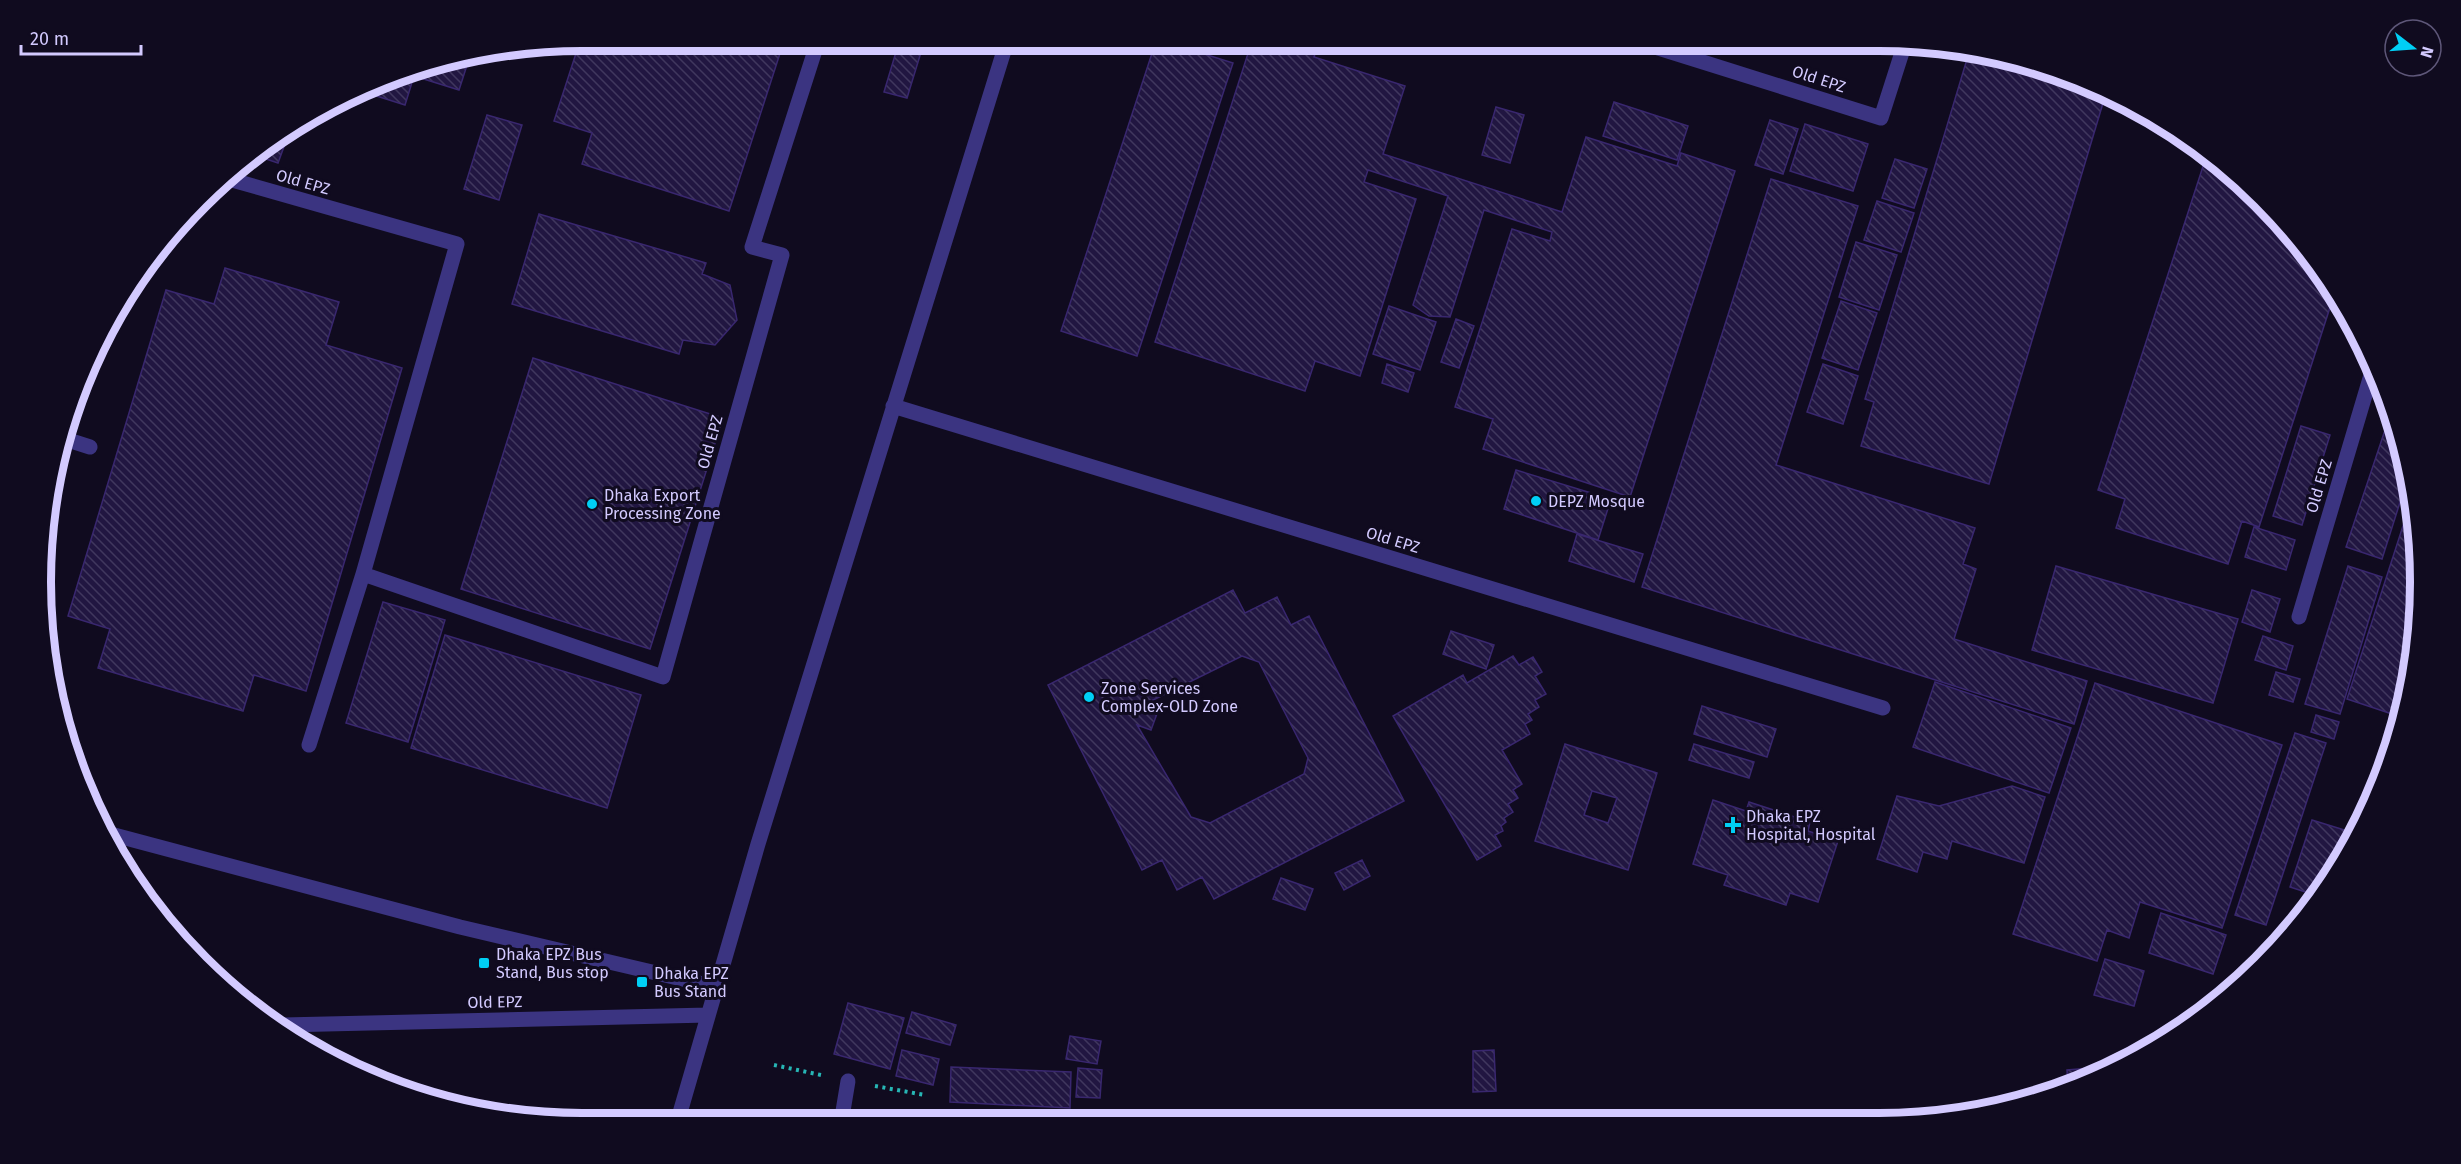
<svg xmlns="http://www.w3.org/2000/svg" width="2461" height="1164" font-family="'Fira Sans',sans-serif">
	<defs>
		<pattern id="building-back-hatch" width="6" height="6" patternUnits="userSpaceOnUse" patternTransform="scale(1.5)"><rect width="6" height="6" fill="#211641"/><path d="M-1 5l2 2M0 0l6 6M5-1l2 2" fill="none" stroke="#40375e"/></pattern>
	</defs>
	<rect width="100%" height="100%" fill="#100b1f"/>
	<path fill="url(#building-back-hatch)" stroke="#39276f" stroke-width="1.5" fill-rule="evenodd" d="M 580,41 L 784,41 L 729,211 L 582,164 L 592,133 L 554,121 Z
		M 1156,41 L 1163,41 L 1233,63 L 1137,356 L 1061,331 Z
		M 1252,41 L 1319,41 L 1314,57 L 1405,86 L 1383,154 L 1562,212 L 1586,137 L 1677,166 L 1681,153 L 1735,171 L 1630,497 L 1483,449 L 1493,419 L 1455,407 L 1512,229 L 1550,241 L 1552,232 L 1484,210 L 1450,317 L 1429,316 L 1413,305 L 1448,196 L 1368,170 L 1364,182 L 1416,199 L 1360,376 L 1315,361 L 1305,391 L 1155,342 Z
		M 899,42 L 922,49 L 907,98 L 884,92 Z
		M 1970,49 L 1985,51 L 2087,82 L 2106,93 L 1989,484 L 1861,446 L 1874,402 L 1865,399 Z
		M 469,59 L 459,90 L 414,76 L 405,105 L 364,92 L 408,69 Z
		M 1614,102 L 1688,126 L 1677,160 L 1603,136 Z
		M 1496,107 L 1524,115 L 1510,163 L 1482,155 Z
		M 487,115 L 522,125 L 499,200 L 464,189 Z
		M 1770,120 L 1798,129 L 1783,174 L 1755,165 Z
		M 1805,124 L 1868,144 L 1853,191 L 1790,171 Z
		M 289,133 L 278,163 L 251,154 L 252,153 Z
		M 2207,154 L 2262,199 L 2329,281 L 2335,292 L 2259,527 L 2242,521 L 2228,564 L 2116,528 L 2125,499 L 2098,490 Z
		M 1895,159 L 1927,169 L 1914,208 L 1882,198 Z
		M 1771,179 L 1858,206 L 1776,465 L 1975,528 L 1963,564 L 1976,569 L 1954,639 L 2087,681 L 2074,724 L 1642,587 Z
		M 1877,201 L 1914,213 L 1901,252 L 1864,240 Z
		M 539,214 L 706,263 L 702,274 L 730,285 L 737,320 L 715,345 L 683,340 L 679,354 L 512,304 Z
		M 1856,242 L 1897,255 L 1879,310 L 1839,297 Z
		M 225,268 L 339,302 L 326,345 L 402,368 L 306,691 L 254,675 L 243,711 L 98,668 L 110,629 L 68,616 L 166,290 L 214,304 Z
		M 1841,301 L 1877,313 L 1858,370 L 1822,358 Z
		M 1389,306 L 1436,322 L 1420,370 L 1373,354 Z
		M 1456,319 L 1474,326 L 1459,368 L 1441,362 Z
		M 533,358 L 723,418 L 650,649 L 461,589 Z
		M 1387,364 L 1414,373 L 1408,392 L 1382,383 Z
		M 1823,364 L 1858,376 L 1843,424 L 1807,412 Z
		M 2391,412 L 2409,474 L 2382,559 L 2346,547 Z
		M 2301,426 L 2330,435 L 2302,525 L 2273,516 Z
		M 1516,470 L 1611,499 L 1598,540 L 1504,509 Z
		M 2412,498 L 2420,582 L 2410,688 L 2401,717 L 2347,699 Z
		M 2254,527 L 2295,540 L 2286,570 L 2245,557 Z
		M 1577,534 L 1643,554 L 1634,582 L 1569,561 Z
		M 2056,566 L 2238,619 L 2213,703 L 2032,650 Z
		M 2348,566 L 2382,577 L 2340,714 L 2305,704 Z
		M 1233,590 L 1245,613 L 1277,597 L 1291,625 L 1309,616 L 1404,801 L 1214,899 L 1202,877 L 1177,890 L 1162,860 L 1142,870 L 1048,685 ZM 1242,656 L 1259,662 L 1308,758 L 1304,774 L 1210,823 L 1191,817 L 1137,725 L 1151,730 L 1158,711 L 1143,705 Z
		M 2252,590 L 2280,599 L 2270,632 L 2242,622 Z
		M 383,602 L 445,620 L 408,742 L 346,723 Z
		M 1451,631 L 1494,645 L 1486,669 L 1443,654 Z
		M 445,635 L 641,695 L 607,808 L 411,748 Z
		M 2263,636 L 2293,646 L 2286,670 L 2255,660 Z
		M 1513,656 L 1519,665 L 1533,657 L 1542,672 L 1535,676 L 1546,694 L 1535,700 L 1539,707 L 1528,714 L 1532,720 L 1525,724 L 1530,734 L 1502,750 L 1522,784 L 1513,790 L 1518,798 L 1508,804 L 1513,812 L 1504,818 L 1506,822 L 1501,826 L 1503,831 L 1495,835 L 1501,846 L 1477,860 L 1393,716 L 1463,675 L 1467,683 Z
		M 2276,672 L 2300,679 L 2293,702 L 2269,695 Z
		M 1935,682 L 2071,728 L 2049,793 L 1913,747 Z
		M 2095,683 L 2282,745 L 2222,928 L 2140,902 L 2129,938 L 2107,930 L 2097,961 L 2013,934 Z
		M 1702,706 L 1776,729 L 1767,757 L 1694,734 Z
		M 2316,715 L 2339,722 L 2334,739 L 2311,732 Z
		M 2295,733 L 2326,743 L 2266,925 L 2235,915 Z
		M 1565,744 L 1657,773 L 1628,870 L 1535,841 ZM 1592,791 L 1617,798 L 1608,823 L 1584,815 Z
		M 1694,744 L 1754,762 L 1749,778 L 1689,760 Z
		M 2012,786 L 2045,797 L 2024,863 L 1952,841 L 1947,859 L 1923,852 L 1917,872 L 1877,859 L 1897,796 L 1939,806 Z
		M 1713,800 L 1746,811 L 1749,802 L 1810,822 L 1808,831 L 1838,841 L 1818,902 L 1790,893 L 1786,905 L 1724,885 L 1728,875 L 1693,864 Z
		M 2312,820 L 2354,833 L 2318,896 L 2290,887 Z
		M 1362,860 L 1370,876 L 1344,890 L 1335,873 Z
		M 1281,878 L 1313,889 L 1305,910 L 1273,899 Z
		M 2161,913 L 2226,935 L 2213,974 L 2149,953 Z
		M 2105,959 L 2144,971 L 2134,1006 L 2094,995 Z
		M 848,1003 L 904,1018 L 890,1069 L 834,1054 Z
		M 912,1012 L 956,1025 L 950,1045 L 906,1033 Z
		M 1070,1036 L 1101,1041 L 1097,1064 L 1066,1059 Z
		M 902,1050 L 939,1059 L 933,1085 L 896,1076 Z
		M 1494,1050 L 1496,1091 L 1473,1092 L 1473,1051 Z
		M 2114,1066 L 2087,1082 L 2068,1087 L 2067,1070 Z
		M 951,1067 L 1071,1072 L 1070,1108 L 950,1102 Z
		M 1078,1068 L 1102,1070 L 1100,1098 L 1076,1097 Z"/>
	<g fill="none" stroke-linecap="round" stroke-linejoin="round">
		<path stroke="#27b6b5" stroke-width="4" stroke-dasharray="3 4.5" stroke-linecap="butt" d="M 774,1065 L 821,1075
			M 875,1086 L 925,1095"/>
		<path stroke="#3b3481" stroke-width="15" d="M 1636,41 L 1881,118 L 1905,43
			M 225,178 L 457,244 L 363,574 L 663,677 L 782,255 L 752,247 L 818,41
			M 893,406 L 1883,708
			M 65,439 L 90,447
			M 2299,617 L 2374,365
			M 309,745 L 363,574
			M 283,1025 L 708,1015
			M 677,1123 L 758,844 L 1007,41"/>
		<path stroke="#3b3481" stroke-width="15" d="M 841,1123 L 848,1081"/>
		<path stroke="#3b3481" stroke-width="15" d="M 103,832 L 460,927 L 716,987"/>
	</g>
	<g fill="#00cff5" stroke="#100b1f" stroke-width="2">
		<circle cx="1536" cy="501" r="6"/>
		<circle cx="592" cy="504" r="6"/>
		<circle cx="1089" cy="697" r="6"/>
		<path d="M1730 816h6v6h6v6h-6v6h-6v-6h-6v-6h6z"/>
		<rect x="478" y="957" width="12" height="12" rx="3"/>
		<rect x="636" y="976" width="12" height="12" rx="3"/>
	</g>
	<g text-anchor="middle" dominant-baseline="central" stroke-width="6" stroke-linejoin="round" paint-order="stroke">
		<g font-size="16" fill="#d3caff" stroke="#100b1f">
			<text transform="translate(1819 79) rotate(18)">Old EPZ</text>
			<text transform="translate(303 182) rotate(16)">Old EPZ</text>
			<text transform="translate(710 442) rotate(-74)">Old EPZ</text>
			<text transform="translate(2319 486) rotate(-73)">Old EPZ</text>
			<text transform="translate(1393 540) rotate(17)">Old EPZ</text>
			<text transform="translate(495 1002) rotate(-1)">Old EPZ</text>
		</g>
		<g font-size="16" fill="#d3caff" stroke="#100b1f" text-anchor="start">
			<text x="604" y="495">Dhaka Export<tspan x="604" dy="18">Processing Zone</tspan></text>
			<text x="1548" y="501">DEPZ Mosque</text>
			<text x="1101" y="688">Zone Services<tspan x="1101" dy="18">Complex-OLD Zone</tspan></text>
			<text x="1746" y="816">Dhaka EPZ<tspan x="1746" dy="18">Hospital, Hospital</tspan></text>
			<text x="496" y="954">Dhaka EPZ Bus<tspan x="496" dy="18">Stand, Bus stop</tspan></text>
			<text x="654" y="973">Dhaka EPZ<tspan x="654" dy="18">Bus Stand</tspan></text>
		</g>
	</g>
	<path d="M0 0H2461V1164H0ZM582 51H1879A531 531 0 0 1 2410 582V582A531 531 0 0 1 1879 1113H582A531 531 0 0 1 51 582V582A531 531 0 0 1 582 51Z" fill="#100b1f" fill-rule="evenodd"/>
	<path fill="none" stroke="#d3caff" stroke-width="8" d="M582 51H1879A531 531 0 0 1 2410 582V582A531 531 0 0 1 1879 1113H582A531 531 0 0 1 51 582V582A531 531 0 0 1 582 51Z"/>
	<g transform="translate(2413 48) rotate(107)"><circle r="28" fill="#100b1f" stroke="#5e5779" stroke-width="1.5"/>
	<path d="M0-4.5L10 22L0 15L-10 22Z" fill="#00cff5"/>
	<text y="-9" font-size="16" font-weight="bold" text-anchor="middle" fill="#d3caff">N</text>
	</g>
	<path d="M21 45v9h120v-9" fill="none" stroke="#d3caff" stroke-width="3"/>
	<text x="30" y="45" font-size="18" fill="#d3caff" stroke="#100b1f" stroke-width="4.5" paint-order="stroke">20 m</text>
</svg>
